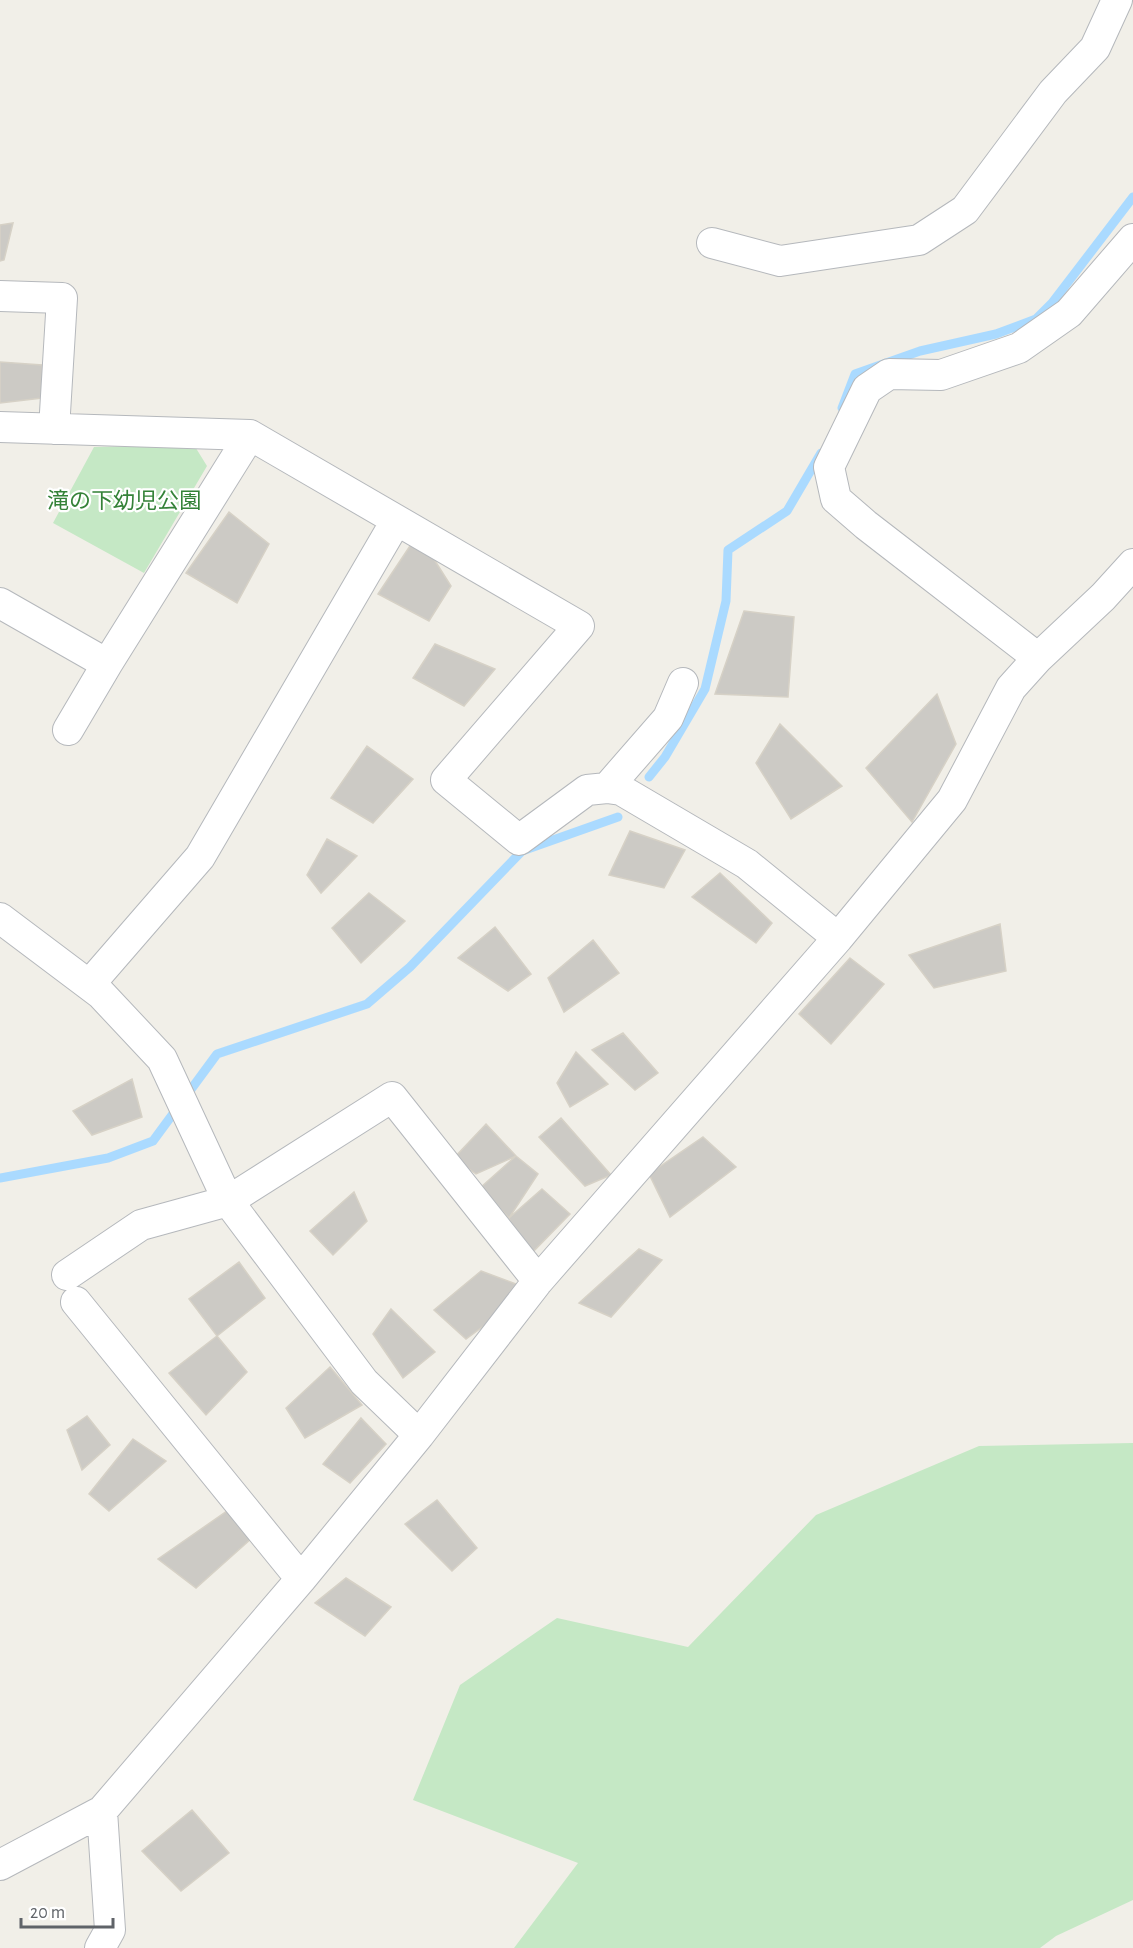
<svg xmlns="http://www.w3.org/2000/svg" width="1133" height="1948" font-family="'Alegreya Sans','Noto Sans JP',sans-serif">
	<rect width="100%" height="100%" fill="#f1efe8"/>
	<path fill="#c5e8c5" d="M 194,445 L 207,466 L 144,573 L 53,523 L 94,447 Z
		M 1133,1443 L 1133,1900 L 1056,1936 L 1040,1948 L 514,1948 L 578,1863 L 413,1800 L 460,1685 L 557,1618 L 688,1647 L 816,1515 L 979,1446 Z"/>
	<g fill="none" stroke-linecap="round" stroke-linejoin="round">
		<path stroke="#aadaff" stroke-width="9" d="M 842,408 L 855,374 L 920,351 L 996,334 L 1036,319 L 1052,303 L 1133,197
			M 649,777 L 665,757 L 705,689 L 726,601 L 728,550 L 787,511 L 821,453
			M 0,1178 L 108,1158 L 153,1141 L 217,1054 L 367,1004 L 410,967 L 522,851 L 618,817"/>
	</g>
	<path fill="#cccac5" stroke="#d6d1c6" stroke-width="1.5" d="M 13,223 L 4,260 L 0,261 L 0,225 Z
		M 0,362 L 42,365 L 42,398 L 0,403 Z
		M 229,512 L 269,544 L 237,603 L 186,573 Z
		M 418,534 L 451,586 L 429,621 L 378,594 Z
		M 744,611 L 794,617 L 788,697 L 715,694 Z
		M 435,644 L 495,669 L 464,706 L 413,678 Z
		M 937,694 L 956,744 L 912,822 L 866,768 Z
		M 780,724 L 842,786 L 791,819 L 756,763 Z
		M 367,746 L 413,779 L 373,823 L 331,798 Z
		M 630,831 L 685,850 L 664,888 L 609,875 Z
		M 327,839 L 357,856 L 321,893 L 307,875 Z
		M 720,873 L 772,923 L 756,943 L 692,897 Z
		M 369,893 L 405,921 L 361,963 L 332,928 Z
		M 1000,924 L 1006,971 L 934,988 L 909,955 Z
		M 495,927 L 531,974 L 508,991 L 458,958 Z
		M 593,940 L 619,973 L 564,1012 L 548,978 Z
		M 850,958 L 884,984 L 831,1044 L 799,1014 Z
		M 623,1033 L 658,1073 L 635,1090 L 592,1050 Z
		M 576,1052 L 608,1084 L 570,1107 L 557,1083 Z
		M 132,1079 L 142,1117 L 92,1135 L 73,1111 Z
		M 561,1118 L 611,1175 L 585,1186 L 539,1137 Z
		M 486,1124 L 516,1156 L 476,1174 L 454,1158 Z
		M 703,1137 L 736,1167 L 670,1217 L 649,1174 Z
		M 516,1156 L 538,1174 L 509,1218 L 480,1188 Z
		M 542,1189 L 570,1214 L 523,1262 L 509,1218 Z
		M 354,1192 L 367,1221 L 333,1255 L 310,1231 Z
		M 639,1249 L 662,1260 L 611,1317 L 579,1303 Z
		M 239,1262 L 265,1298 L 217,1336 L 189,1299 Z
		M 481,1271 L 532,1290 L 466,1339 L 434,1310 Z
		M 391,1309 L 435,1352 L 403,1378 L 373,1334 Z
		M 217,1336 L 247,1372 L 206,1415 L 169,1373 Z
		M 330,1367 L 362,1405 L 305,1438 L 286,1408 Z
		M 87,1416 L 110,1445 L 82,1470 L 67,1430 Z
		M 361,1418 L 386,1444 L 350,1483 L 323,1464 Z
		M 133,1439 L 166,1461 L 109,1511 L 89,1494 Z
		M 437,1500 L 477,1548 L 452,1571 L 405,1524 Z
		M 227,1511 L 252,1538 L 196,1588 L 158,1559 Z
		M 346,1578 L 391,1607 L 365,1636 L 315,1603 Z
		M 192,1810 L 229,1853 L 181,1891 L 142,1851 Z"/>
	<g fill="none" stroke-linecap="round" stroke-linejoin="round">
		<g stroke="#b5b8bc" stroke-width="32">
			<path id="minor" d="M 712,243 L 780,261 L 919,240 L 965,210 L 1053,92 L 1095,48 L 1117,0
				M 0,296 L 62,298 L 54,429
				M 0,427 L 250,435 L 579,626 L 446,780 L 519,840 L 587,790 L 607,788 L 621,790 L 747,864 L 838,938
				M 0,603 L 107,664
				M 1038,658 L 866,525 L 836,499 L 829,467 L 867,389 L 889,374 L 941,375 L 1019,348 L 1069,313 L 1133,239
				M 68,730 L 107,664 L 250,435
				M 607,788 L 668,718 L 683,683
				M 0,918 L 101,994 L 162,1059 L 228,1201 L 364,1382 L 419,1435
				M 89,985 L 200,857 L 396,521
				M 67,1275 L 141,1225 L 228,1201 L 392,1097 L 538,1281
				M 76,1302 L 301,1579
				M 0,1865 L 102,1811
				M 100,1948 L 110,1930 L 102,1811 L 301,1579 L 419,1435 L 538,1281 L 838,938 L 952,800 L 1011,688 L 1038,658 L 1103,597 L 1133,564"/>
		</g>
		<use href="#minor" stroke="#fff" stroke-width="30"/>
	</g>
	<g text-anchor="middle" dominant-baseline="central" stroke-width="4.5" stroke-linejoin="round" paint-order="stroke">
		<g font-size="22" fill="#348238" stroke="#fff">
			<text x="124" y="501">滝の下幼児公園</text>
		</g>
	</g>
	<path d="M21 1918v9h92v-9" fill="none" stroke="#5f6368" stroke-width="3"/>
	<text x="30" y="1918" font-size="18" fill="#5f6368" stroke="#ffffff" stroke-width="4.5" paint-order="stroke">20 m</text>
</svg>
